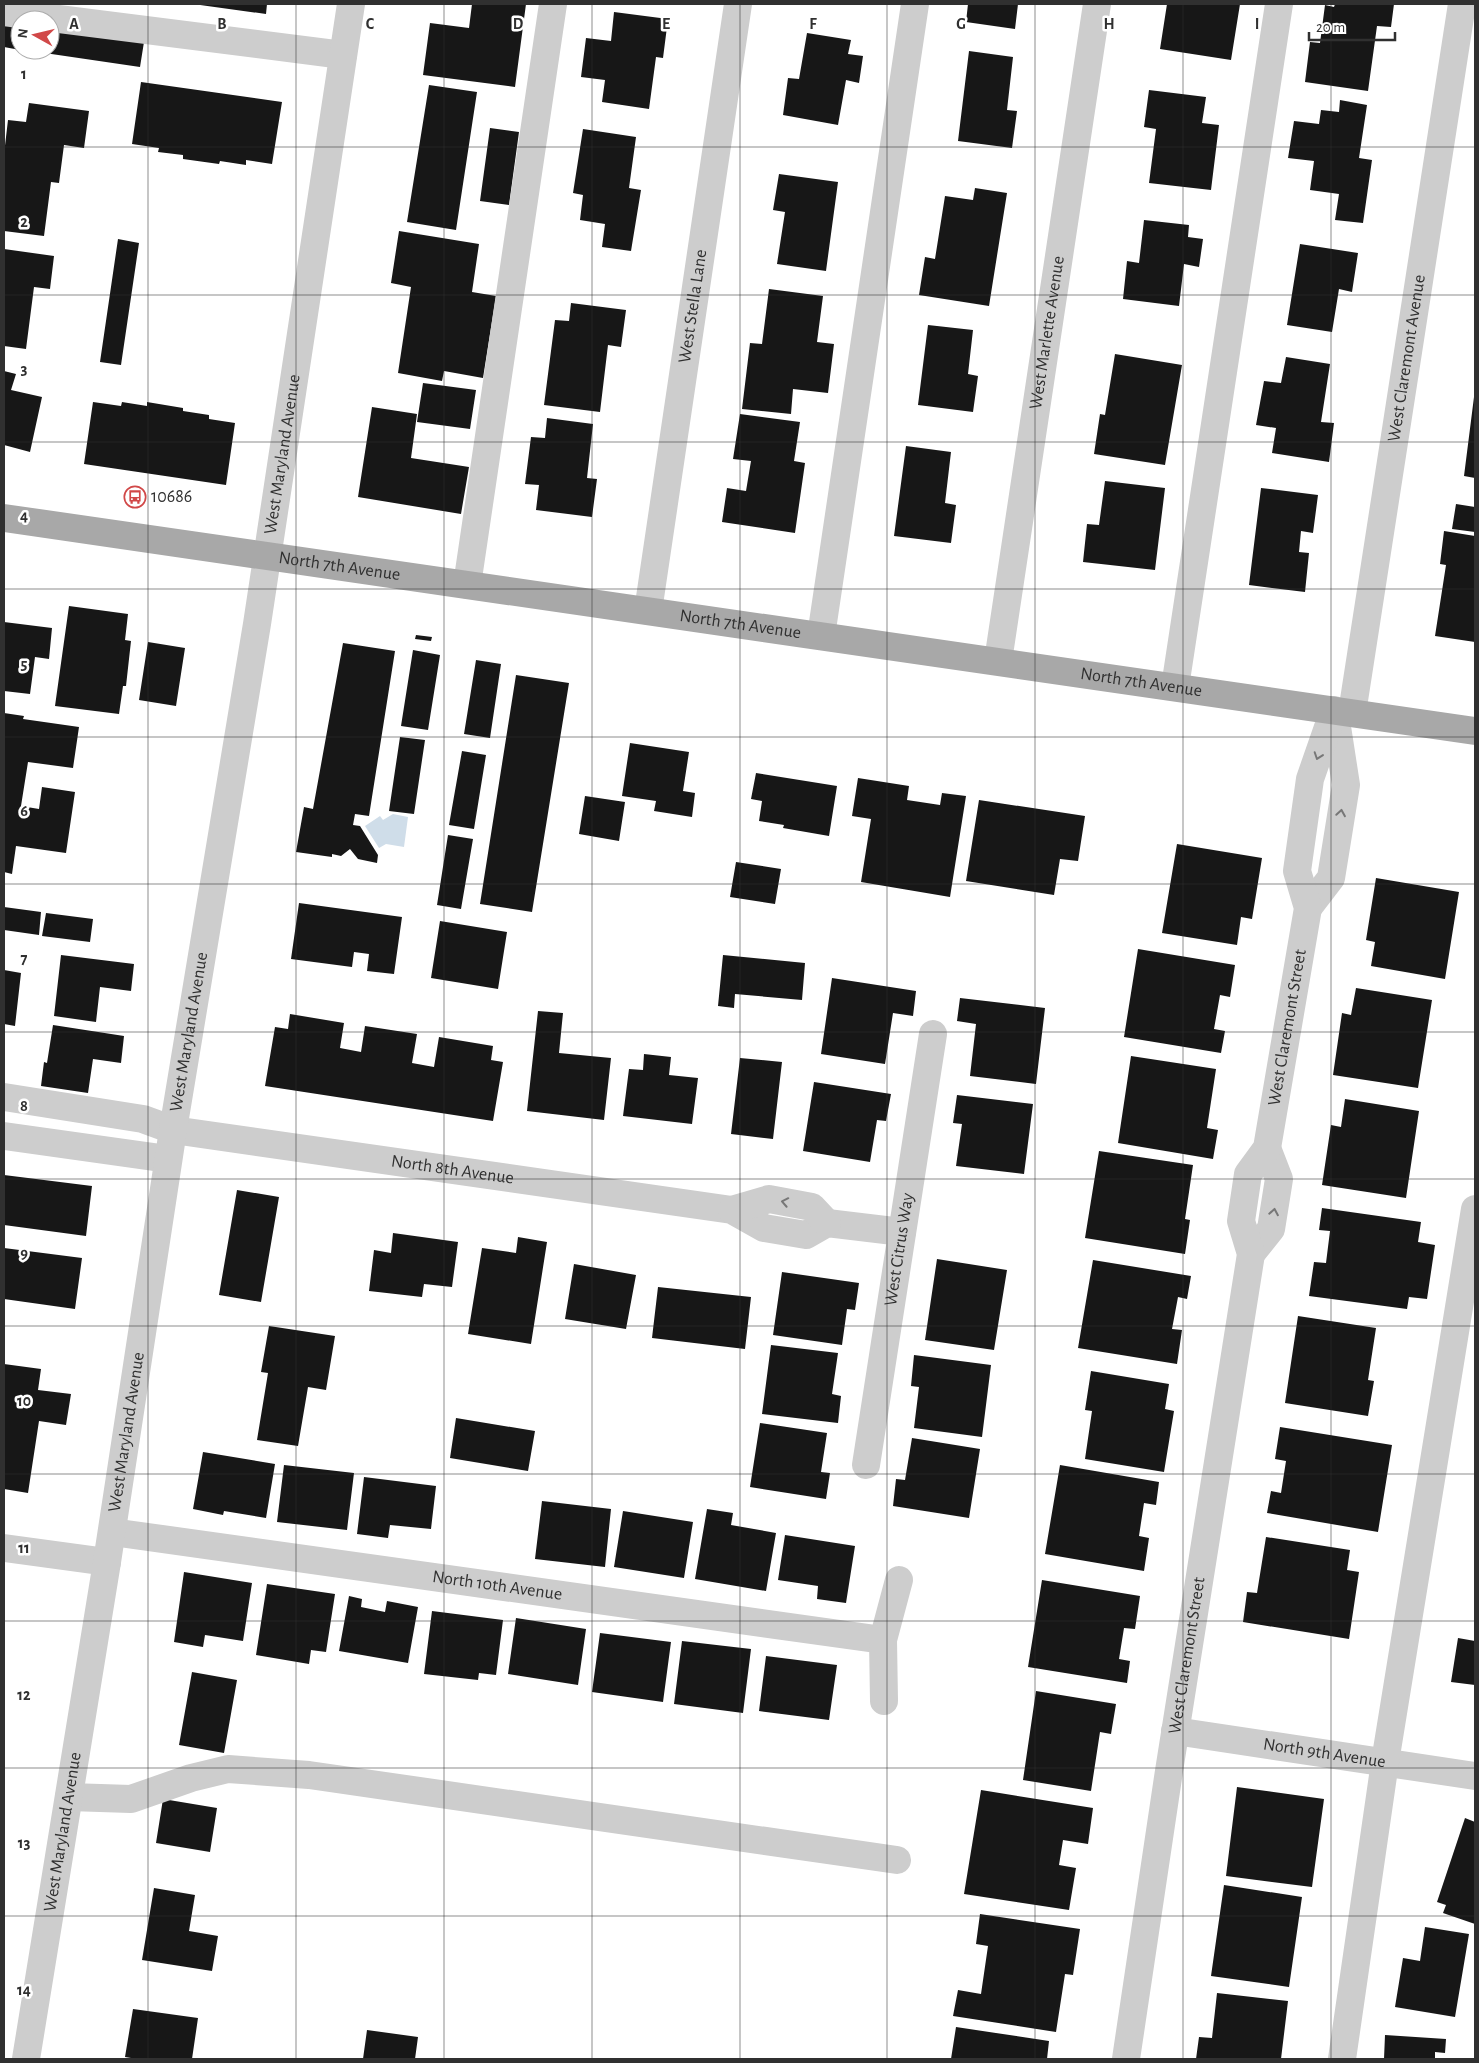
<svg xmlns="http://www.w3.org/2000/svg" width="1479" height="2063" font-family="'Alegreya Sans',sans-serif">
	<rect width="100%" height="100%" fill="#fff"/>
	<path fill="#cfdde9" d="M 393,814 L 408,817 L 404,847 L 386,844 L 379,848 L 365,826 L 380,816 L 383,820 Z"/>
	<path fill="#171717" d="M 193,4 L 267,4 L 266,14 Z
		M 472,4 L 526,4 L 515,87 L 423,75 L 430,23 L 469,28 Z
		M 968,4 L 1018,4 L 1015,29 L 966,22 Z
		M 1167,4 L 1240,4 L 1231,60 L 1160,49 Z
		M 1335,4 L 1394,4 L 1391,27 L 1377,26 L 1368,91 L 1305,82 L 1310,42 L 1320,43 L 1325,5 L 1334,7 Z
		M 614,12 L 668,19 L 663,58 L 656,57 L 649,109 L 602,102 L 605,80 L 581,77 L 586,38 L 611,41 Z
		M 4,21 L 20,23 L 20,50 L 4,47 Z
		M 50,28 L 144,42 L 140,67 L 31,51 L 50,50 Z
		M 807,33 L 851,40 L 848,54 L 863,56 L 859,83 L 846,80 L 838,125 L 783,115 L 788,78 L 799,79 Z
		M 969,51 L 1013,57 L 1007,110 L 1017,111 L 1012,148 L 958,141 Z
		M 141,82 L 282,102 L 272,164 L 246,160 L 246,165 L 220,161 L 219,164 L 183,159 L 183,155 L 158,152 L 159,148 L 132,144 Z
		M 429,85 L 477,92 L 456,230 L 407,222 Z
		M 1149,90 L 1206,97 L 1202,123 L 1219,125 L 1211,190 L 1149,183 L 1156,129 L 1144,127 Z
		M 1340,100 L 1367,105 L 1359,158 L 1372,160 L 1363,223 L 1335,220 L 1339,194 L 1310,190 L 1314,161 L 1288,158 L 1294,121 L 1319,124 L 1321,110 L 1339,112 Z
		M 29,103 L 89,111 L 84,148 L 64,145 L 59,183 L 51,182 L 44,236 L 4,231 L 4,154 L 8,120 L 26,122 Z
		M 490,128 L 519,132 L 509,205 L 480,201 Z
		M 583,129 L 636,137 L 629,188 L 641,190 L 631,251 L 602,247 L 605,224 L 580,220 L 583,195 L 573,193 Z
		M 779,174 L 838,182 L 826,271 L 777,264 L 785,212 L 773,210 Z
		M 975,188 L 1007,193 L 989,306 L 919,295 L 925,257 L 935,259 L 945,196 L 973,200 Z
		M 1144,220 L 1189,225 L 1188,237 L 1203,239 L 1199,267 L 1184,264 L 1179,306 L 1123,299 L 1127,261 L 1139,263 Z
		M 399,231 L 479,244 L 472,292 L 496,296 L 483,378 L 444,371 L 442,381 L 398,373 L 411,287 L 391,283 Z
		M 118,239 L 139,243 L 121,365 L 100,362 Z
		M 1300,244 L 1358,253 L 1352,292 L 1339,289 L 1332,332 L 1287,325 Z
		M 4,249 L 54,256 L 50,289 L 34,287 L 26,349 L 4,346 Z
		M 769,289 L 823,296 L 817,342 L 834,344 L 828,393 L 793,389 L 791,414 L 742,409 L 750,343 L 762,344 Z
		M 571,303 L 626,310 L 621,347 L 608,345 L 600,412 L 544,405 L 555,320 L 569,321 Z
		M 928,325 L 973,330 L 968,374 L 978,376 L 973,412 L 918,405 Z
		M 1115,354 L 1182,365 L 1165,465 L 1094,454 L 1100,414 L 1105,415 Z
		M 1286,357 L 1330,364 L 1321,422 L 1334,423 L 1329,462 L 1272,453 L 1276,428 L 1256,425 L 1264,381 L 1281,383 Z
		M 4,371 L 16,374 L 11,390 L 42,397 L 30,452 L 4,445 Z
		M 423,383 L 476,390 L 470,429 L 417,422 Z
		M 1474,397 L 1475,397 L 1475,478 L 1464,476 Z
		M 93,402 L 121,406 L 122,402 L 147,406 L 147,402 L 183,408 L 183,411 L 209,415 L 209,419 L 235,423 L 226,485 L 84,464 Z
		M 372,407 L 417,414 L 411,458 L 469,467 L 461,514 L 358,497 Z
		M 740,414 L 800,422 L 794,461 L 805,463 L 795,533 L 722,522 L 727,488 L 746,491 L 751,461 L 733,459 Z
		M 547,418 L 593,424 L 587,478 L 597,479 L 592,517 L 536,510 L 539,485 L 525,484 L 531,437 L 545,438 Z
		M 906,446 L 951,452 L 945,503 L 956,505 L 951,543 L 894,536 Z
		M 1105,481 L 1165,488 L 1155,570 L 1083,562 L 1087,524 L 1099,525 Z
		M 1261,488 L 1318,495 L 1313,533 L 1301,531 L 1299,552 L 1309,553 L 1305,592 L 1249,585 Z
		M 1456,504 L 1475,507 L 1475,532 L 1452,529 Z
		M 1444,531 L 1475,536 L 1475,642 L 1435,636 L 1446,565 L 1440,564 Z
		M 69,606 L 128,614 L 125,640 L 131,641 L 126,686 L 123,686 L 119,714 L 55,706 Z
		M 4,622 L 52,628 L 49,659 L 35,657 L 30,694 L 4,691 Z
		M 416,635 L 432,637 L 431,641 L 415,639 Z
		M 148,642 L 185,648 L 176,706 L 139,700 Z
		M 343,643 L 395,651 L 369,816 L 355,814 L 353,825 L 360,826 L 378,855 L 377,863 L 358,859 L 350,849 L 341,856 L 332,854 L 332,857 L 296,852 L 304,807 L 313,809 Z
		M 413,650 L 440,655 L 428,730 L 401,726 Z
		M 476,660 L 501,664 L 490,738 L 464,734 Z
		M 516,675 L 569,683 L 532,912 L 480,904 Z
		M 4,713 L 24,716 L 23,719 L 79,727 L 73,768 L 28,762 L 21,806 L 39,809 L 42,787 L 75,792 L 66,853 L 16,846 L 12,874 L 4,872 Z
		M 400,737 L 425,740 L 414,814 L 389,811 Z
		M 630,743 L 689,752 L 683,791 L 695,793 L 692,817 L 654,811 L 656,801 L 622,796 Z
		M 462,751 L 486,755 L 474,829 L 449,825 Z
		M 756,773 L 837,786 L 829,836 L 783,828 L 784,825 L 759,821 L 762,801 L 751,799 Z
		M 858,778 L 909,786 L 907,800 L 940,805 L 942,793 L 966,796 L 950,897 L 861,882 L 871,819 L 852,816 Z
		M 585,796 L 625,802 L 619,841 L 579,834 Z
		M 979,800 L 1085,816 L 1078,861 L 1060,859 L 1054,895 L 966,881 Z
		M 448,835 L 473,839 L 461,909 L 437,905 Z
		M 1177,844 L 1262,858 L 1252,919 L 1241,917 L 1237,945 L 1162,933 Z
		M 736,862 L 781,869 L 775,904 L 730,897 Z
		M 1376,878 L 1459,892 L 1445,979 L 1371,966 L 1375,942 L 1366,940 Z
		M 299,903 L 402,917 L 394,974 L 367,971 L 369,954 L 354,952 L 352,967 L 291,959 Z
		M 4,907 L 41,912 L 39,935 L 4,930 Z
		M 46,913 L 93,919 L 90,942 L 42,936 Z
		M 440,921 L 507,932 L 498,989 L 431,978 Z
		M 1138,949 L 1235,965 L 1230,997 L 1220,995 L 1214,1029 L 1225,1031 L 1221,1053 L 1124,1037 Z
		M 61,955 L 134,964 L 131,991 L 100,987 L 96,1022 L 54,1016 Z
		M 723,955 L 805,963 L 802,1000 L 735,994 L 734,1008 L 718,1006 Z
		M 4,970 L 21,973 L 15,1026 L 4,1024 Z
		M 832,978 L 916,991 L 913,1016 L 893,1013 L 885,1064 L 821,1054 Z
		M 1356,988 L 1432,1000 L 1418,1088 L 1333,1075 L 1342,1013 L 1351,1015 Z
		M 960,998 L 1045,1008 L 1036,1084 L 970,1076 L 976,1024 L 957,1021 Z
		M 538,1011 L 563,1013 L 559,1053 L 611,1058 L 604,1120 L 527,1111 Z
		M 290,1014 L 344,1023 L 340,1048 L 361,1052 L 365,1026 L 417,1034 L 412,1063 L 434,1067 L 439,1037 L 493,1046 L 491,1060 L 503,1062 L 493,1121 L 265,1086 L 275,1027 L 288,1029 Z
		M 53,1025 L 124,1036 L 121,1063 L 93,1059 L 88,1093 L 41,1086 L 44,1062 L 47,1063 Z
		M 644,1054 L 671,1057 L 669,1075 L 698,1078 L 692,1124 L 623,1116 L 629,1069 L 643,1070 Z
		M 1131,1056 L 1216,1069 L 1207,1128 L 1218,1130 L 1213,1159 L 1118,1143 Z
		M 740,1058 L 782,1062 L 773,1139 L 731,1134 Z
		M 814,1082 L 891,1094 L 886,1121 L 877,1120 L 870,1162 L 803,1151 Z
		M 957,1095 L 1033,1104 L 1024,1174 L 956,1166 L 962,1124 L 953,1123 Z
		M 1345,1099 L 1419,1111 L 1406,1198 L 1322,1185 L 1331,1125 L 1341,1127 Z
		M 1099,1151 L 1193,1165 L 1185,1219 L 1190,1220 L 1185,1254 L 1085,1238 Z
		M 4,1175 L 92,1186 L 86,1236 L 4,1225 Z
		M 237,1190 L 279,1197 L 261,1302 L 219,1295 Z
		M 1322,1208 L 1421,1222 L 1418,1242 L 1435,1245 L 1427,1299 L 1409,1297 L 1407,1309 L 1309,1296 L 1314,1262 L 1326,1263 L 1330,1231 L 1319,1230 Z
		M 393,1233 L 458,1242 L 452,1287 L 424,1284 L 422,1297 L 369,1291 L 374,1250 L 391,1253 Z
		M 518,1237 L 547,1242 L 531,1344 L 468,1334 L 482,1248 L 516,1253 Z
		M 4,1248 L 82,1258 L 75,1309 L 4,1299 Z
		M 937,1259 L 1007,1270 L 994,1350 L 925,1340 Z
		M 1093,1260 L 1191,1276 L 1187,1299 L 1178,1297 L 1172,1329 L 1182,1330 L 1177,1364 L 1078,1348 Z
		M 574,1264 L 636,1275 L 626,1329 L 565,1319 Z
		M 782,1272 L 859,1283 L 855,1310 L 847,1309 L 842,1345 L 773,1335 Z
		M 658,1287 L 751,1297 L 745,1349 L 652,1338 Z
		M 1298,1316 L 1376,1328 L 1368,1380 L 1374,1381 L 1368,1416 L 1285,1403 Z
		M 269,1326 L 335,1336 L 326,1390 L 308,1387 L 298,1446 L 257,1440 L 268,1373 L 261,1372 Z
		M 771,1345 L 838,1353 L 832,1394 L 841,1396 L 838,1423 L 762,1414 Z
		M 914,1355 L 991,1365 L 982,1437 L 914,1428 L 919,1387 L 911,1386 Z
		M 4,1364 L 41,1369 L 38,1390 L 71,1394 L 66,1425 L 39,1421 L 28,1493 L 4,1489 Z
		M 1091,1371 L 1169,1384 L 1165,1409 L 1174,1411 L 1164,1472 L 1085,1459 L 1092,1411 L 1085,1410 Z
		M 456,1418 L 535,1431 L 528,1471 L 450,1458 Z
		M 760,1423 L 827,1433 L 821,1472 L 830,1473 L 826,1499 L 750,1487 Z
		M 1280,1427 L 1392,1445 L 1378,1532 L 1267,1513 L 1271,1491 L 1281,1493 L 1286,1461 L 1275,1459 Z
		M 912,1438 L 980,1449 L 969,1518 L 893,1506 L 896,1479 L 905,1480 Z
		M 203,1452 L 275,1464 L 266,1518 L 224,1511 L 223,1515 L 193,1509 Z
		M 284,1465 L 354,1473 L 347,1530 L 277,1522 Z
		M 1060,1465 L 1159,1482 L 1156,1505 L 1144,1503 L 1139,1536 L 1149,1538 L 1144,1571 L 1045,1554 Z
		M 364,1477 L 436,1486 L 431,1529 L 390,1525 L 388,1538 L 357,1534 Z
		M 542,1501 L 611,1509 L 605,1567 L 535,1559 Z
		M 707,1509 L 733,1513 L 731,1525 L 776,1533 L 766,1591 L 695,1579 Z
		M 623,1511 L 693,1522 L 684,1578 L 614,1567 Z
		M 785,1535 L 855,1546 L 846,1603 L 817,1599 L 818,1586 L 778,1580 Z
		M 1266,1537 L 1350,1550 L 1347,1570 L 1359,1572 L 1349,1639 L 1243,1622 L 1247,1592 L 1257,1593 Z
		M 184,1572 L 252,1583 L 243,1641 L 205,1635 L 203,1647 L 174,1642 Z
		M 1042,1580 L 1140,1596 L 1135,1629 L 1124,1628 L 1119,1659 L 1130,1661 L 1127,1683 L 1028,1667 Z
		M 267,1584 L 335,1594 L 326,1652 L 311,1650 L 309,1664 L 256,1655 Z
		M 349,1596 L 362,1599 L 361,1607 L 385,1612 L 387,1601 L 418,1607 L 408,1663 L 339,1651 Z
		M 432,1611 L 503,1620 L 496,1675 L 479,1673 L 478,1680 L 424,1674 Z
		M 516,1618 L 586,1629 L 578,1685 L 508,1674 Z
		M 600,1633 L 671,1642 L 663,1702 L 592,1692 Z
		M 1458,1638 L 1475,1641 L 1475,1685 L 1451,1682 Z
		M 682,1641 L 751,1649 L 743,1713 L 674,1704 Z
		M 766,1656 L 837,1665 L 829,1720 L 759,1711 Z
		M 192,1672 L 237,1680 L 224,1753 L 179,1745 Z
		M 1036,1691 L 1116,1704 L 1111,1734 L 1100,1732 L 1091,1791 L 1023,1780 Z
		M 1237,1787 L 1324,1799 L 1312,1887 L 1226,1876 Z
		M 981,1790 L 1093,1808 L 1088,1844 L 1063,1840 L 1059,1865 L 1076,1868 L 1069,1910 L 964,1894 Z
		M 163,1799 L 217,1808 L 210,1852 L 156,1843 Z
		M 1465,1818 L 1475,1822 L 1475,1924 L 1443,1913 L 1446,1905 L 1437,1902 Z
		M 1224,1885 L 1302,1897 L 1289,1987 L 1211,1976 Z
		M 154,1888 L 195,1895 L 189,1931 L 218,1936 L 212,1971 L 142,1960 Z
		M 980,1914 L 1080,1929 L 1073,1975 L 1065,1974 L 1056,2032 L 953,2016 L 958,1990 L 981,1994 L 988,1946 L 976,1944 Z
		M 1425,1927 L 1469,1934 L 1455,2017 L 1395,2007 L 1403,1958 L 1420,1961 Z
		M 1217,1993 L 1288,2001 L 1281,2059 L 1196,2059 L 1199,2037 L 1212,2038 Z
		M 133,2009 L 198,2018 L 192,2059 L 131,2059 L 131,2058 L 125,2057 Z
		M 956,2027 L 1049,2041 L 1047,2059 L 951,2059 Z
		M 367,2030 L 418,2037 L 415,2059 L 363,2059 Z
		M 1385,2035 L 1446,2039 L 1445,2053 L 1435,2052 L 1435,2059 L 1384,2059 Z"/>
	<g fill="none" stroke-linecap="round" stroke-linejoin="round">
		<g stroke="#cdcdcd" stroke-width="28">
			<path d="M 4,12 L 343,55"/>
			<path d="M 467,585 L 553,4"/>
			<path id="s1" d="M 648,611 L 738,4"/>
			<path d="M 821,636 L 915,4"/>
			<path id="s2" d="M 998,661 L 1097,4"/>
			<path d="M 1175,687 L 1279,4"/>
			<path id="s3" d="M 1352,713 L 1462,4"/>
			<path d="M 1308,908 L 1331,878 L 1346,785 L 1335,714"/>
			<path id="s4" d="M 4,1097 L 143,1119 L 173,1130 L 732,1210 L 764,1228 L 806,1235 L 827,1223 L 902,1232"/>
			<path d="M 4,1136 L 168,1159"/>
			<path d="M 732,1210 L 769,1199 L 812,1207 L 827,1223"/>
			<path d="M 1251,1254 L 1271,1229 L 1279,1179 L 1267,1148"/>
			<path id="s5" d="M 866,1465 L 933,1034"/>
			<path id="s6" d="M 112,1532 L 883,1640"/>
			<path d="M 4,1548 L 107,1562"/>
			<path d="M 884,1701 L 883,1640 L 899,1580"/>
			<path id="s7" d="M 1175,1731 L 1475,1776"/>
			<path d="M 69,1797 L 131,1799 L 191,1778 L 228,1769 L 309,1775 L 897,1860"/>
			<path id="s8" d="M 26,2059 L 107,1562 L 173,1130 L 257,624 L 351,4"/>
			<path id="s9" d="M 1126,2059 L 1169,1771 L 1251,1254 L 1241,1221 L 1248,1174 L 1267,1148 L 1308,908 L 1297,871 L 1310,779 L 1334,710"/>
			<path d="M 1342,2059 L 1385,1762 L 1475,1209"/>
		</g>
		<path stroke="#a8a8a8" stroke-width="28" id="s10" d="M 4,518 L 1475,731"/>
	</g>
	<defs><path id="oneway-chevron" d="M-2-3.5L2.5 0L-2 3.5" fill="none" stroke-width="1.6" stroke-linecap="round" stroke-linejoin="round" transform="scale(1.25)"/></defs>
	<g stroke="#777">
		<use href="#oneway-chevron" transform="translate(1318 756) rotate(109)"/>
		<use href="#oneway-chevron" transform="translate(1341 813) rotate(-81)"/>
		<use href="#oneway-chevron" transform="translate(785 1202) rotate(-169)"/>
		<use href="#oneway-chevron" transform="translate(1274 1212) rotate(-80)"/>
	</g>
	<path fill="none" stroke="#303030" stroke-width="1" stroke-opacity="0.55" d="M 148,4 L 148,2059M 296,4 L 296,2059M 444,4 L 444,2059M 592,4 L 592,2059M 740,4 L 740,2059M 887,4 L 887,2059M 1035,4 L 1035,2059M 1183,4 L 1183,2059M 1331,4 L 1331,2059M 4,147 L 1475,147M 4,295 L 1475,295M 4,442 L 1475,442M 4,589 L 1475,589M 4,737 L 1475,737M 4,884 L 1475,884M 4,1032 L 1475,1032M 4,1179 L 1475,1179M 4,1326 L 1475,1326M 4,1474 L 1475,1474M 4,1621 L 1475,1621M 4,1768 L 1475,1768M 4,1916 L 1475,1916"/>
	<defs>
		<g id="bus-ring" transform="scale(1.125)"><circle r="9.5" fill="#fff" stroke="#d14848" stroke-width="1.5"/><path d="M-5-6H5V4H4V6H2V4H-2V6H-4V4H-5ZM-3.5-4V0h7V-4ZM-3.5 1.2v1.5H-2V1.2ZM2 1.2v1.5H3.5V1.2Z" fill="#d14848"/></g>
	</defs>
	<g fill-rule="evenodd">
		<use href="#bus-ring" x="135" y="497"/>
	</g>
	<g text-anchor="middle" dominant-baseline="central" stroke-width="5" stroke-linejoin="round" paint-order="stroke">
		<g font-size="18" fill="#303030" stroke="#fff">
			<text stroke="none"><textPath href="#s1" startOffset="308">West Stella Lane</textPath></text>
			<text stroke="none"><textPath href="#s2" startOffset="332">West Marlette Avenue</textPath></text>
			<text stroke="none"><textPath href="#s3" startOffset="359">West Claremont Avenue</textPath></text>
			<text stroke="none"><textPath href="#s8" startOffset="1625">West Maryland Avenue</textPath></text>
			<text stroke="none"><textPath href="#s10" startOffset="339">North 7th Avenue</textPath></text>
			<text stroke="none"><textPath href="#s10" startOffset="744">North 7th Avenue</textPath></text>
			<text stroke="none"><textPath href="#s10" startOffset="1149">North 7th Avenue</textPath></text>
			<text stroke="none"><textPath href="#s9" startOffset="1051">West Claremont Street</textPath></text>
			<text stroke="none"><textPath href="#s8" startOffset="1040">West Maryland Avenue</textPath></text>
			<text stroke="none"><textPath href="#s4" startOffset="455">North 8th Avenue</textPath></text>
			<text stroke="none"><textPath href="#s5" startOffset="218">West Citrus Way</textPath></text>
			<text stroke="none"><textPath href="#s8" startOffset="635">West Maryland Avenue</textPath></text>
			<text stroke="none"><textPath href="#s6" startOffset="389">North 10th Avenue</textPath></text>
			<text stroke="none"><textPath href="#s9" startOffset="408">West Claremont Street</textPath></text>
			<text stroke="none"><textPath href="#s7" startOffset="151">North 9th Avenue</textPath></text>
			<text stroke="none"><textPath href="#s8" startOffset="230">West Maryland Avenue</textPath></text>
		</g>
		<g font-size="18" fill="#303030" stroke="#fff" text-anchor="start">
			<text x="151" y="497">10686</text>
		</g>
	</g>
	<g font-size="16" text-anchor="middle" font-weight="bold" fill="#303030" stroke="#fff" stroke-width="5" stroke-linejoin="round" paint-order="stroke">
		<text x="74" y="29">A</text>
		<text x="222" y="29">B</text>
		<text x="370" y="29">C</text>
		<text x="518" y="29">D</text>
		<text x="666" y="29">E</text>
		<text x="813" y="29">F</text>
		<text x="961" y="29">G</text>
		<text x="1109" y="29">H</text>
		<text x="1257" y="29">I</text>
		<text x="24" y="79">1</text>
		<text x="24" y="227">2</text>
		<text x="24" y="374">3</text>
		<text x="24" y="521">4</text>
		<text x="24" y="669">5</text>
		<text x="24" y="816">6</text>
		<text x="24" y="964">7</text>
		<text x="24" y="1111">8</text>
		<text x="24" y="1258">9</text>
		<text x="24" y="1406">10</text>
		<text x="24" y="1553">11</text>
		<text x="24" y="1700">12</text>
		<text x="24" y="1848">13</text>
		<text x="24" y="1995">14</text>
	</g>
	<rect width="1479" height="2063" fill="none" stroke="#303030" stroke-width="10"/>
	<g transform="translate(35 35) rotate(278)"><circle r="24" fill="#ffffff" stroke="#acacac"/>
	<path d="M0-4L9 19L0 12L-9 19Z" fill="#d14848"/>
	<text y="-8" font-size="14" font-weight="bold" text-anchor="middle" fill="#303030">N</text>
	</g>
	<path d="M1309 32v8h86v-8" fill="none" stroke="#303030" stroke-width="2.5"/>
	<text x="1316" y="32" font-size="15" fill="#303030" stroke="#ffffff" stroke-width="4" paint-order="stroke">20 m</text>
</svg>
